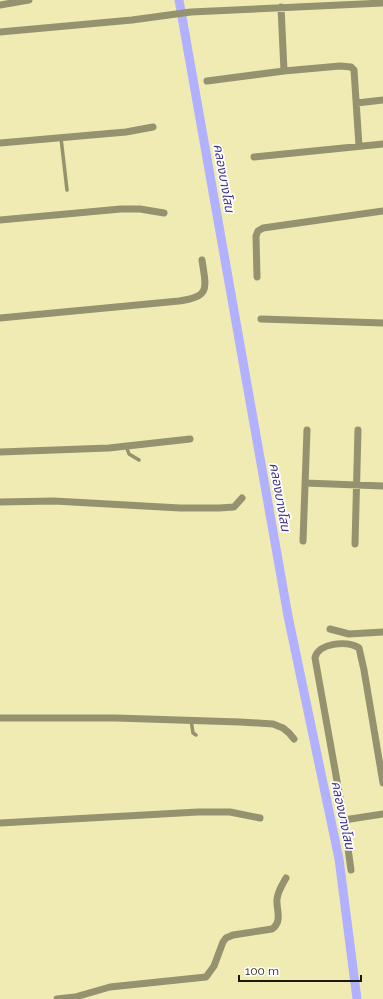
<svg xmlns="http://www.w3.org/2000/svg" width="383" height="999" font-family="Raleway,'Noto Sans Thai',sans-serif">
	<rect width="100%" height="100%" fill="#f0ebb2"/>
	<g fill="none" stroke-linecap="round" stroke-linejoin="round">
		<path stroke="#b1b1ff" stroke-width="9" d="M 179,0 L 288,616 L 339,859 L 357,999"/>
		<path stroke="#95926f" stroke-width="3.5" d="M 61,138 L 67,190
			M 126,446 L 129,454 L 139,460
			M 191,720 L 193,733 L 196,735"/>
		<path stroke="#95926f" stroke-width="7" d="M 0,5 L 29,0
			M 0,32 L 132,20 L 191,12 L 383,3
			M 284,71 L 340,66 L 351,67 L 354,70 L 359,146
			M 207,81 L 284,71 L 281,7
			M 357,103 L 383,100
			M 0,143 L 126,132 L 153,127
			M 254,157 L 383,144
			M 0,220 L 121,209 L 140,209 L 164,213
			M 257,277 L 256,236 L 258,231 L 263,228 L 383,211
			M 0,318 L 179,301 C 211,297 206,288 202,260
			M 261,319 L 383,323
			M 0,452 L 109,448 L 190,439
			M 305,483 L 383,486
			M 0,502 L 54,501 L 180,508 L 219,508 L 234,507 L 242,498
			M 303,541 L 307,430
			M 355,544 L 358,430
			M 330,629 L 349,634 L 383,632
			M 0,718 L 116,718 L 240,722 L 273,724 L 283,728 L 289,733 L 294,739
			M 344,820 L 383,814
			M 0,823 L 198,812 L 230,812 L 260,818
			M 351,870 L 344,820 L 315,658 C 318,643 347,640 359,648 L 364,670 L 383,783
			M 57,999 L 75,997 L 110,987 L 206,977 L 214,966 L 223,942 L 226,938 L 233,935 L 272,929 C 283,921 276,910 277,899 C 278,891 282,885 286,878"/>
	</g>
	<g text-anchor="middle" dominant-baseline="central" stroke-width="3.5" stroke-linejoin="round" paint-order="stroke">
		<g font-size="13" font-style="italic" fill="#3d3189" stroke="#fff">
			<text transform="translate(224 178) rotate(80)">คลองบางโสน</text>
			<text transform="translate(280 497) rotate(80)">คลองบางโสน</text>
			<text transform="translate(343 815) rotate(78)">คลองบางโสน</text>
		</g>
	</g>
	<path d="M239 975v6h122v-6" fill="none" stroke="#1c1a05" stroke-width="2"/>
	<text x="245" y="975" font-size="12" fill="#1c1a05" stroke="#ffffff" stroke-width="3" paint-order="stroke">100 m</text>
</svg>
